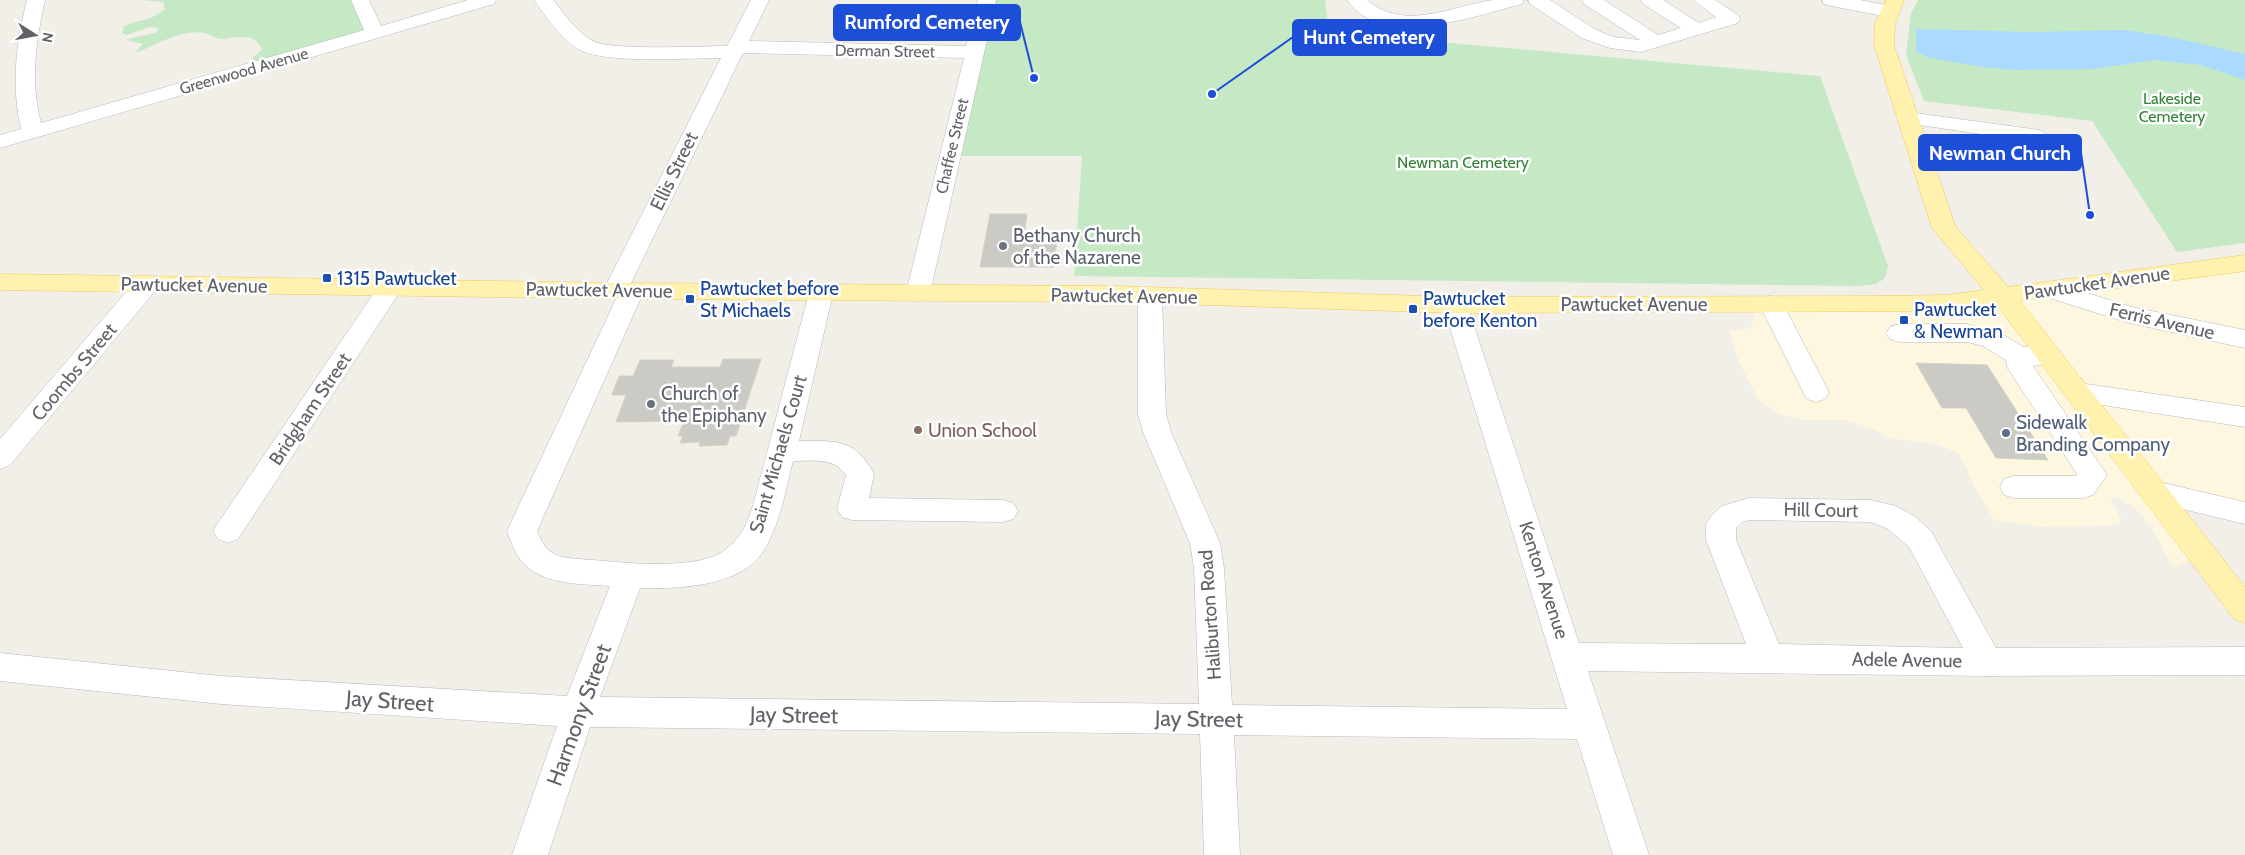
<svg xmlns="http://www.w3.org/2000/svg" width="2245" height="855" font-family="Cabin,sans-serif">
	<rect width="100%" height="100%" fill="#f1efe8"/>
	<path fill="#fef7e0" d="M 2245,260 L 2245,514 L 2155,494 L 2194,558 L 2176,567 L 2172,565 L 2150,525 L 2133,507 L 2117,497 L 2110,498 L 2121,519 L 2119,525 L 2044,527 L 1994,520 L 1975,488 L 1959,453 L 1935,444 L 1889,438 L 1878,431 L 1847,420 L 1803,420 L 1779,414 L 1758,399 L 1736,355 L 1730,330 L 1751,328 L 1755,317 L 1751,310 L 1875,304 Z"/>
	<path fill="#c5e8c5" d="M 143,0 L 353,0 L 367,34 L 250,63 L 249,61 L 262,50 C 255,31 237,38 222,39 C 215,39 210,34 204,33 C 182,29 158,44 138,52 L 136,51 L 143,44 L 126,40 C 136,36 146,36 157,32 L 158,28 L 149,27 L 127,35 L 122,33 L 124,26 C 140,19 149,22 165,9 L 163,2 Z
		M 996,0 L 1325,0 L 1329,32 L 1820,76 L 1888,266 L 1885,278 L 1876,284 L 1859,286 L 1074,276 L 1082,156 L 959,156 Z
		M 1918,0 L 2245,0 L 2245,243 L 2177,252 L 2092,121 L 1924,101 L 1906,55 L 1911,13 Z"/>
	<path fill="#aadaff" d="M 1916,29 L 2028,32 L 2124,30 L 2170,37 L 2245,54 L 2245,80 L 2201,65 L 2156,60 L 2091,69 L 2018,70 L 1983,67 L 1930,58 L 1916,52 Z"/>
	<path fill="#cccac5" stroke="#d6d1c6" d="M 990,214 L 1027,214 L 1024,238 L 1057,239 L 1054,267 L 980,267 Z
		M 723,359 L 761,359 L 736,436 L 730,436 L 727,445 L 699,446 L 700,442 L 680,443 L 683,436 L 678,436 L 684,421 L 616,422 L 626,395 L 612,395 L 619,376 L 633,376 L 640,360 L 674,360 L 671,367 L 720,367 Z
		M 1916,363 L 1987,365 L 2048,460 L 1996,458 L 1966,408 L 1942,408 Z"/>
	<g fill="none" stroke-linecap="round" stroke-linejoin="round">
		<g stroke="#b5b8bc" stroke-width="1">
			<path id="minor" d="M 27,0 L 45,0 C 36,40 30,83 41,123 L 364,30 L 351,0 L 369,0 L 381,26 L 468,0 L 496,0 L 494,4 L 0,148 L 0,135 L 21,129 C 11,86 16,43 27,0 Z
				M 534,0 L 553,0 C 565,14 576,32 593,41 C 611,51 701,46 727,46 L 751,0 L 769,0 L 749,41 L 966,46 L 978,0 L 996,0 L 930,293 L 927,299 L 918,301 L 909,299 L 906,293 L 964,58 L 743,53 L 631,283 L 641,285 L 644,291 L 537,531 C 541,542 547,552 559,556 C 569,559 582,559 593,560 C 626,563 694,570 722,552 C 741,540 747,524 754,502 L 809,293 L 812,287 L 821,285 L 830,287 L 833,293 L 799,441 C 836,441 855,438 874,474 L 869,498 L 1003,500 L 1013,503 L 1018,511 L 1013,519 L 1003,522 L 852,520 L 842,517 L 837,509 L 846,475 C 834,457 813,461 793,461 C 785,492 780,526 762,553 C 739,587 677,589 640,588 L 600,697 L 1199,704 L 1194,568 L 1190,543 L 1143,432 L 1138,414 L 1138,296 L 1141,290 L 1150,288 L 1159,290 L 1162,296 L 1166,414 L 1171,432 L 1220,543 L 1224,568 L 1232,705 L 1567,709 L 1443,305 L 1446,299 L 1455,297 L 1464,299 L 1467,305 L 1579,643 L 1746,644 L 1706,540 L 1706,524 L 1711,516 L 1722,506 L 1749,498 L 1871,500 L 1896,506 L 1914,516 L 1931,531 L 1996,648 L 2245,647 L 2245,675 L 1987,676 L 1588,671 L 1649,855 L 1613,855 L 1577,739 L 1234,735 L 1240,855 L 1204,855 L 1200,734 L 590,727 L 548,855 L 512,855 L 557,726 L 221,704 L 0,681 L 0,653 L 221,676 L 567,696 L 610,586 C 583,584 543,585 523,563 C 515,554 511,542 507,531 L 616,299 L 606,297 L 603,291 L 721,58 C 689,58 606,64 580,50 C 562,40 546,17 534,0 ZM 1749,520 L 1871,522 L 1888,529 L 1909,547 L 1963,648 L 1779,644 L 1736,540 L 1736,528 L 1742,522 Z
				M 1347,0 L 1367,0 C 1404,32 1452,6 1493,0 C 1503,0 1514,0 1524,0 L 1522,4 C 1475,16 1381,50 1347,0 Z
				M 1528,0 L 1550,0 L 1596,30 L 1614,37 L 1640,40 L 1584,4 L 1582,0 L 1604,0 L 1658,35 L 1681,28 L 1643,4 L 1641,0 L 1663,0 L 1699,23 L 1716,17 L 1693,0 L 1715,0 L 1738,15 L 1740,19 L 1738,23 L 1641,52 L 1610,48 L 1582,38 L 1530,4 Z
				M 1822,0 L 1860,0 L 1896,7 L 1898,11 L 1896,15 L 1889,17 L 1831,6 L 1824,4 Z
				M 1907,112 L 2039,130 L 2044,132 L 2061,159 L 2058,164 L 2045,168 L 1921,165 L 1913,163 L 1910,158 L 1913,153 L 1921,151 L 2036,154 L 2027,141 L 1900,122 L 1896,118 L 1900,114 Z
				M 147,276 L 156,278 L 159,284 L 156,290 L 10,465 L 0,469 L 0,439 L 138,278 Z
				M 391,279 L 400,281 L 403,287 L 238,539 L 228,543 L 218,539 L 213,531 L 218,523 L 382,281 Z
				M 2052,282 L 2132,307 L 2245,330 L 2245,348 L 2129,323 L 2043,296 L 2040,290 L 2043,284 Z
				M 1771,296 L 1780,298 L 1783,304 L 1829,392 L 1825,399 L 1816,402 L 1807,399 L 1803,392 L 1759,304 L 1762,298 Z
				M 1899,324 L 1967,324 L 2000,333 L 2024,347 L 2050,347 L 2059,350 L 2063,356 L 2059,362 L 2033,366 L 2107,475 L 2093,495 L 2083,498 L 2014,498 L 2004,495 L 2000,487 L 2004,479 L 2014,476 L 2076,476 L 2077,474 L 2011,373 L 2007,367 L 2006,360 L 1983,346 L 1967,342 L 1899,342 L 1890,339 L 1886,333 L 1890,327 Z
				M 2079,383 L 2245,407 L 2245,427 L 2070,400 L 2066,393 L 2070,386 Z
				M 2155,481 L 2245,502 L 2245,524 L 2145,500 L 2141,492 L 2145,484 Z"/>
		</g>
		<g stroke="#f2c960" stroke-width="1">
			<path id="major" d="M 1886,0 L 1904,0 L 1895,24 L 1894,45 L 1955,226 L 2008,287 L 2245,255 L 2245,271 L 2020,301 L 2245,587 L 2245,623 L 2234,619 L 1996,304 L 1946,311 L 1455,313 L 1114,302 L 632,299 L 0,290 L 0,274 L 632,283 L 1114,286 L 1455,297 L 1879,296 L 1946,295 L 1984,290 L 1932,228 L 1874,45 L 1875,24 Z"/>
		</g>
		<use href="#minor" fill="#fff" fill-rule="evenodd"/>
		<use href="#major" fill="#fff2af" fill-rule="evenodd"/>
	</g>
	<g fill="#6b7280" stroke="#fff" stroke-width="2">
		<circle cx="1003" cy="246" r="5"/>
		<circle cx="651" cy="404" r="5"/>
	</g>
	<g fill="#1a4fb4" stroke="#fff" stroke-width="2">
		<rect x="322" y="273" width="10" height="10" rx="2.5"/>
		<rect x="685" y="294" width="10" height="10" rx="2.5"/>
		<rect x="1408" y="304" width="10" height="10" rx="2.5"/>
		<rect x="1899" y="315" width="10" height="10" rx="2.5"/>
	</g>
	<circle fill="#8d6e63" stroke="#fff" stroke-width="2" cx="918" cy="430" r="5"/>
	<circle fill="#5c6f8a" stroke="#fff" stroke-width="2" cx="2006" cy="433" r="5"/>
	<g text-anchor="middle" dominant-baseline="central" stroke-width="5" stroke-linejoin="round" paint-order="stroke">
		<g font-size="16" fill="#5f6368" stroke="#fff">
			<text transform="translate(885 51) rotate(1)">Derman Street</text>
			<text transform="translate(244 71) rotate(-16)">Greenwood Avenue</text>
			<text transform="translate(952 146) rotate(-77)">Chaffee Street</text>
		</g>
		<g font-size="16" fill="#348238" stroke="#fff">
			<text x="2172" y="98">Lakeside<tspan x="2172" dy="18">Cemetery</tspan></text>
			<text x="1463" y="162">Newman Cemetery</text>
		</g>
		<g font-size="19" fill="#5f6368" stroke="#fff">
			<text transform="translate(674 171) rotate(-64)">Ellis Street</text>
			<text transform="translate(2097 283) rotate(-8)">Pawtucket Avenue</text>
			<text transform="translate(194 285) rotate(1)">Pawtucket Avenue</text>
			<text transform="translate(599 290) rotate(1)">Pawtucket Avenue</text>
			<text transform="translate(1124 296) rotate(1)">Pawtucket Avenue</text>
			<text x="1634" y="304">Pawtucket Avenue</text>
			<text transform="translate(2162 321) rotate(13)">Ferris Avenue</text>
			<text transform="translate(74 372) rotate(-50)">Coombs Street</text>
			<text transform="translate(310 409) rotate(-56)">Bridgham Street</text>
			<text transform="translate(778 454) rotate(-74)">Saint Michaels Court</text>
			<text transform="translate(1821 510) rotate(1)">Hill Court</text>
			<text transform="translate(1544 580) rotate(72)">Kenton Avenue</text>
			<text transform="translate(1210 615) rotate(-94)">Haliburton Road</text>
			<text transform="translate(1907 660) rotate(1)">Adele Avenue</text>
		</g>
		<g font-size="19" fill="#5b616d" stroke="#fff" text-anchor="start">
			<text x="1013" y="235">Bethany Church<tspan x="1013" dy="22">of the Nazarene</tspan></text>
			<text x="661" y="393">Church of<tspan x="661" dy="22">the Epiphany</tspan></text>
		</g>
		<g font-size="19" fill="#164399" stroke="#fff" text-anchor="start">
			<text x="337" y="278">1315 Pawtucket</text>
			<text x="700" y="288">Pawtucket before<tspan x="700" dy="22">St Michaels</tspan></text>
			<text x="1423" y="298">Pawtucket<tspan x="1423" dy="22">before Kenton</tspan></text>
			<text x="1914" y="309">Pawtucket<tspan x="1914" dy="22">&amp; Newman</tspan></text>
		</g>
		<g font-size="19" fill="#4e5e75" stroke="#fff" text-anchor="start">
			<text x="2016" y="422">Sidewalk<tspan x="2016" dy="22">Branding Company</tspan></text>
		</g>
		<g font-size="19" fill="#785e54" stroke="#fff" text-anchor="start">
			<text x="928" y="430">Union School</text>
		</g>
		<g font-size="22" fill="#5f6368" stroke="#fff">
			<text transform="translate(390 701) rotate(4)">Jay Street</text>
			<text transform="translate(579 715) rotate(-70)">Harmony Street</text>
			<text transform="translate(794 715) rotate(1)">Jay Street</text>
			<text transform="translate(1199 719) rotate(1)">Jay Street</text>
		</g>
	</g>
	<path fill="none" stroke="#1d4ed8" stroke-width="2" d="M1034 78L1020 22M1212 94L1293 37M2090 215L2081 153"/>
	<g fill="#1d4ed8" stroke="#fff" stroke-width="2">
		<circle cx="1034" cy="78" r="5"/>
		<circle cx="1212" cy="94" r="5"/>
		<circle cx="2090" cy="215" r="5"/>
	</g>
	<g fill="#1d4ed8" stroke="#1d4ed8" stroke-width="2">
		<rect x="834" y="5" width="186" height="35" rx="5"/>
		<rect x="1293" y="20" width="153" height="35" rx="5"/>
		<rect x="1919" y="135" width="162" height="35" rx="5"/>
	</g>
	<g font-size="20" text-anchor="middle" font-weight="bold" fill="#fff">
		<text x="927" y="29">Rumford Cemetery</text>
		<text x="1369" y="44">Hunt Cemetery</text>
		<text x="2000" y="160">Newman Church</text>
	</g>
	<g transform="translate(35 35) rotate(101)" stroke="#ffffff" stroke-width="4" paint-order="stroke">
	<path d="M0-4L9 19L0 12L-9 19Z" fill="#5f6368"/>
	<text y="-8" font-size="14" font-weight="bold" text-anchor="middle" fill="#5f6368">N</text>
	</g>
</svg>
